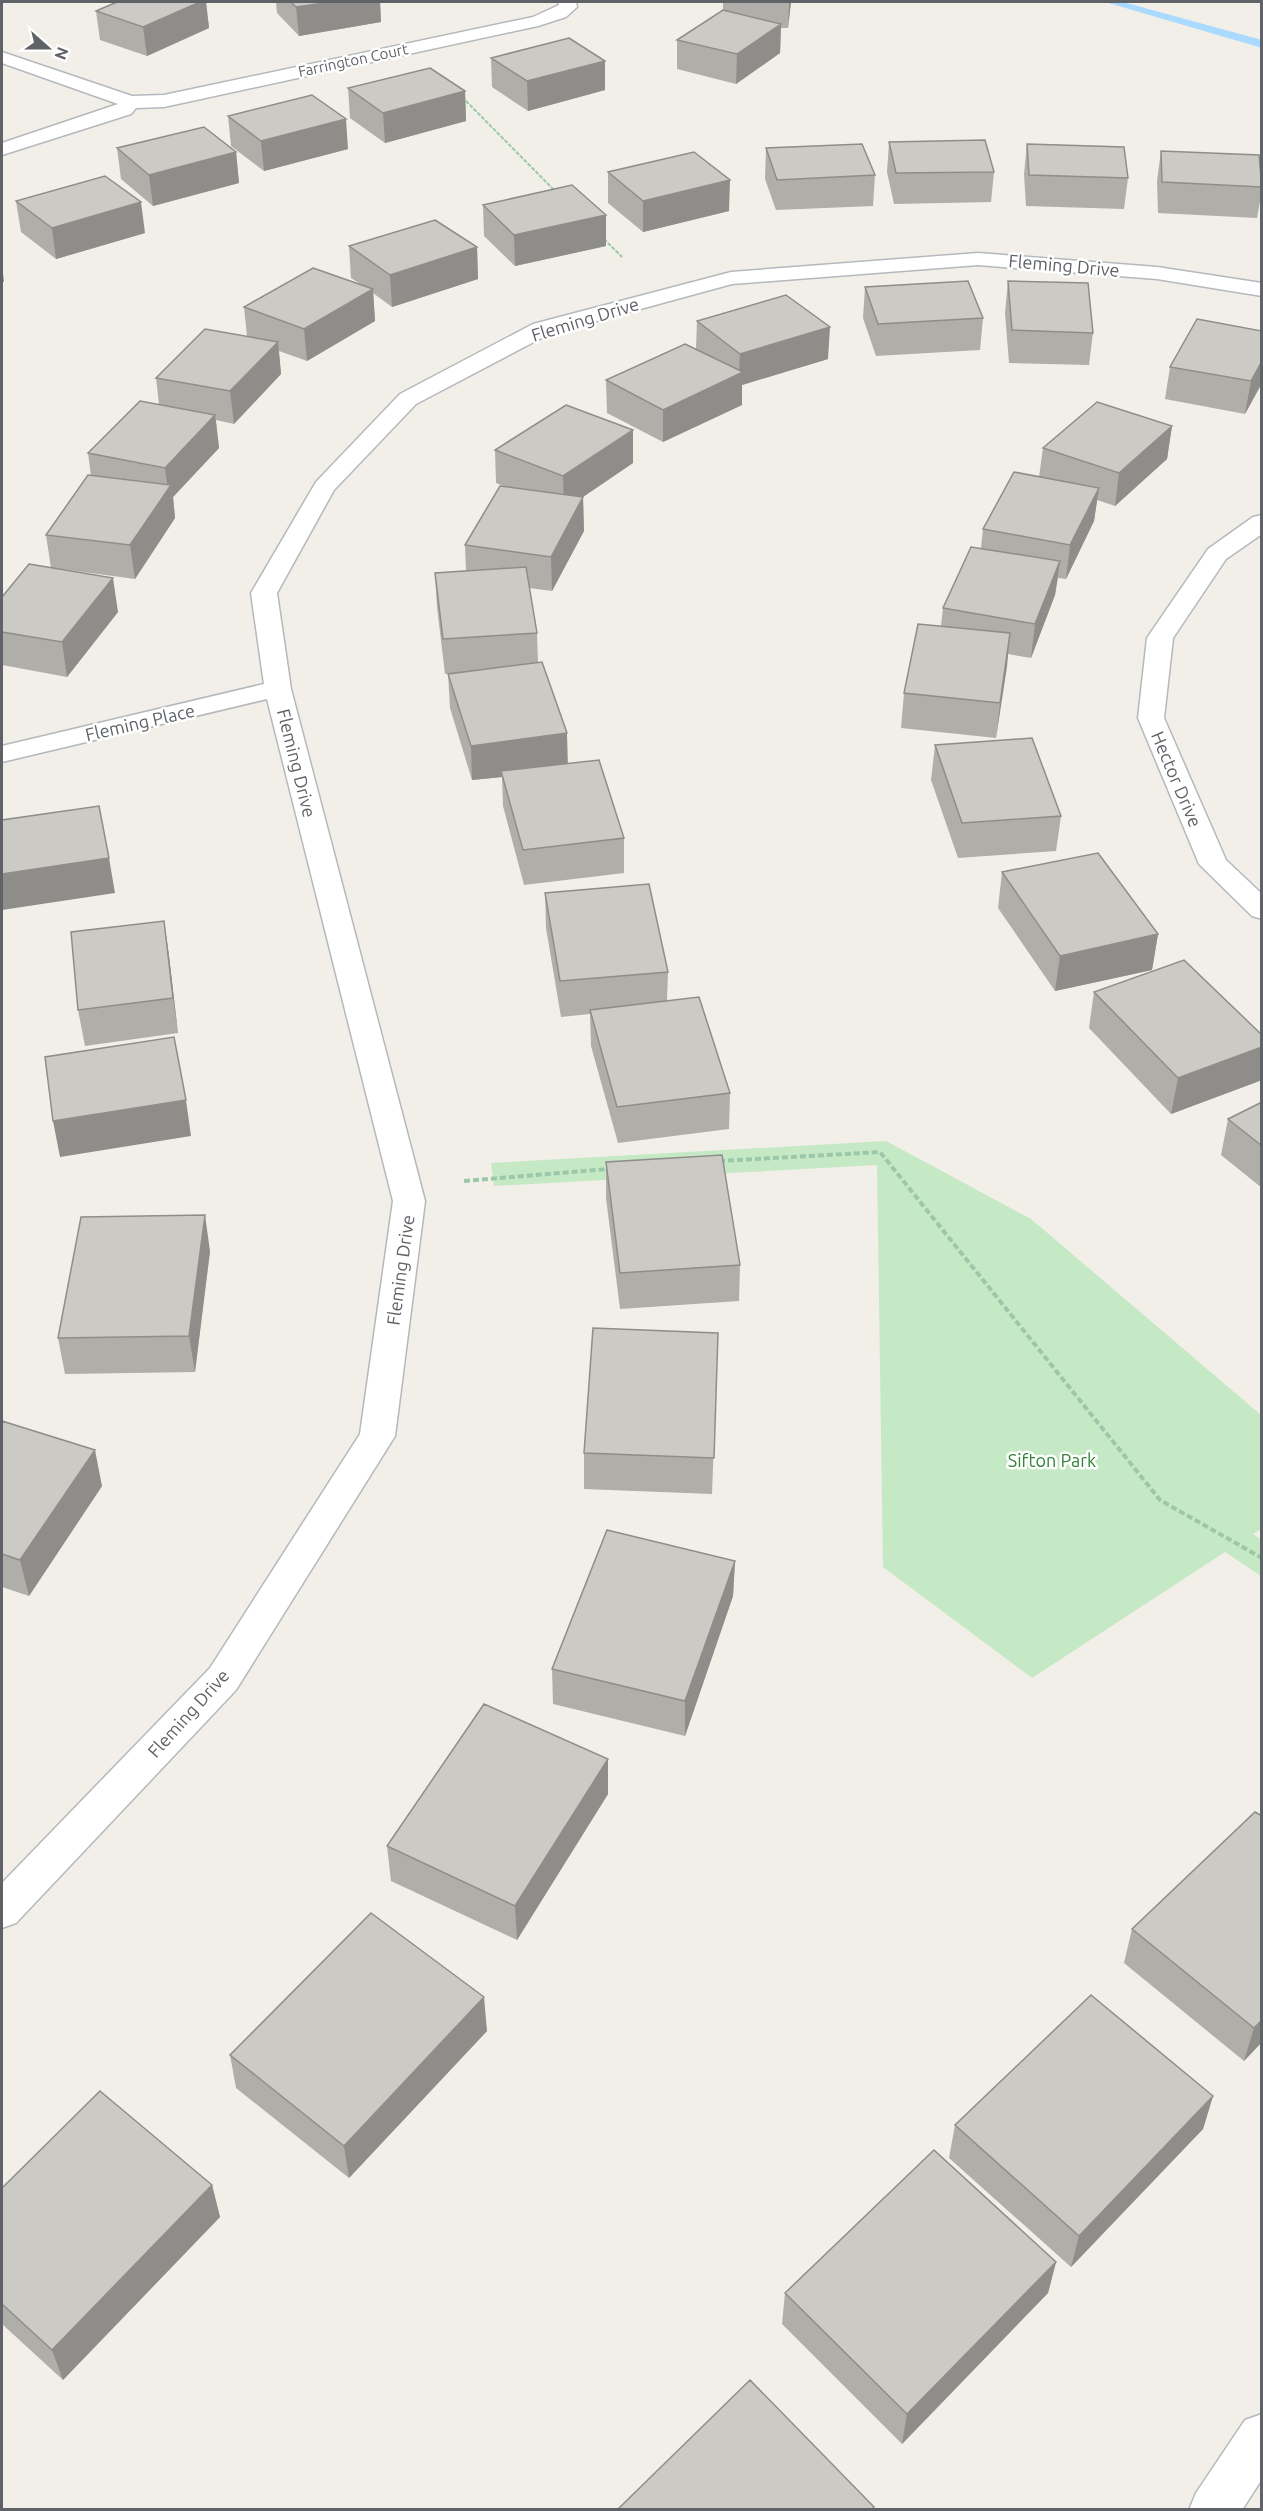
<svg xmlns="http://www.w3.org/2000/svg" width="1263" height="2511" font-family="Ubuntu,sans-serif">
	<rect width="100%" height="100%" fill="#f1efe8"/>
	<path fill="#c5e8c5" d="M 886,1141 L 1031,1219 L 1261,1415 L 1261,1529 L 1253,1534 L 1261,1540 L 1261,1576 L 1225,1552 L 1032,1678 L 883,1567 L 877,1165 L 494,1186 L 491,1163 Z"/>
	<g fill="none" stroke-linecap="round" stroke-linejoin="round">
		<path fill="#aadaff" fill-rule="evenodd" d="M 1105,2 L 1123,2 L 1262,40 L 1262,48 Z"/>
		<g stroke="#b5b8bc" stroke-width="3">
			<path id="minor" d="M 558,2 L 576,2 L 577,7 L 566,17 L 538,26 L 164,107 L 136,108 L 131,114 L 2,155 L 2,143 L 118,104 L 2,63 L 2,52 L 132,96 L 164,95 L 533,17 L 559,5 Z
				M 978,253 L 1157,267 L 1262,283 L 1262,296 L 1157,279 L 978,265 L 732,284 L 549,334 L 416,404 L 334,490 L 277,593 L 291,689 L 425,1201 L 395,1436 L 236,1690 L 16,1923 L 2,1928 L 2,1883 L 210,1668 L 360,1434 L 393,1201 L 267,699 L 2,762 L 2,746 L 264,684 L 251,593 L 316,482 L 400,394 L 533,324 L 731,272 Z
				M 1262,515 L 1262,534 L 1226,559 L 1173,638 L 1164,718 L 1226,860 L 1262,894 L 1262,919 L 1252,916 L 1199,864 L 1138,718 L 1147,638 L 1208,549 L 1253,517 Z
				M 1262,2414 L 1262,2479 L 1242,2510 L 1189,2510 L 1196,2493 L 1245,2420 Z"/>
		</g>
		<path stroke="#9cc7a9" stroke-width="2" stroke-dasharray="4 1.5" stroke-linecap="butt" d="M 462,97 L 556,192
			M 604,239 L 622,257"/>
		<path stroke="#9cc7a9" stroke-width="4" stroke-dasharray="6 3" stroke-linecap="butt" d="M 719,1161 L 880,1152 L 1160,1500 L 1262,1558
			M 464,1181 L 609,1169"/>
		<use href="#minor" fill="#fff" fill-rule="evenodd"/>
	</g>
	<path fill="#afaea9" d="M 117,2 L 206,2 L 209,28 L 147,56 L 100,40 L 96,11 Z
		M 276,2 L 380,2 L 381,22 L 299,36 L 277,13 Z
		M 723,2 L 791,2 L 788,28 L 781,28 L 780,53 L 736,84 L 677,69 L 677,40 L 723,10 Z
		M 491,58 L 605,90 L 528,111 L 492,87 Z
		M 348,88 L 465,91 L 466,121 L 385,143 L 350,118 Z
		M 228,116 L 348,149 L 264,171 L 231,146 Z
		M 889,142 L 994,172 L 991,202 L 894,204 L 887,172 Z
		M 1027,144 L 1128,178 L 1124,209 L 1026,206 L 1024,174 Z
		M 117,148 L 236,152 L 239,183 L 153,206 L 121,179 Z
		M 766,148 L 875,175 L 873,206 L 776,210 L 765,179 Z
		M 1161,151 L 1262,181 L 1262,191 L 1257,218 L 1158,213 L 1157,181 Z
		M 608,172 L 729,211 L 643,232 L 608,203 Z
		M 16,201 L 145,233 L 56,259 L 21,232 Z
		M 483,205 L 606,246 L 515,266 L 484,236 Z
		M 349,246 L 477,247 L 478,279 L 392,307 L 373,293 L 375,321 L 307,361 L 279,351 L 281,374 L 234,424 L 216,420 L 219,448 L 173,497 L 175,518 L 135,579 L 61,569 L 118,612 L 67,677 L 2,665 L 2,597 L 51,568 L 46,535 L 91,476 L 88,453 L 159,404 L 156,378 L 247,336 L 244,307 L 362,285 L 351,278 Z
		M 1008,281 L 1093,333 L 1089,365 L 1009,363 L 1005,313 Z
		M 865,287 L 983,318 L 980,350 L 876,356 L 863,318 Z
		M 697,321 L 828,359 L 742,385 L 742,405 L 663,442 L 607,413 L 606,380 L 696,349 Z
		M 1262,331 L 1262,383 L 1245,414 L 1165,399 L 1170,367 Z
		M 1172,426 L 1167,459 L 1115,506 L 1097,500 L 1094,521 L 1066,579 L 1058,578 L 1055,595 L 1031,658 L 1008,654 L 996,738 L 901,728 L 904,693 L 941,626 L 943,608 L 981,548 L 983,529 L 1039,477 L 1043,448 Z
		M 633,430 L 633,463 L 582,497 L 583,497 L 584,531 L 552,591 L 529,588 L 537,633 L 538,663 L 568,764 L 624,838 L 624,873 L 524,885 L 503,806 L 502,777 L 472,780 L 450,708 L 448,674 L 456,673 L 445,674 L 437,607 L 435,573 L 466,571 L 465,545 L 506,487 L 496,483 L 495,450 Z
		M 935,745 L 1061,816 L 1056,851 L 958,858 L 931,780 Z
		M 1002,872 L 1158,934 L 1152,970 L 1055,991 L 998,908 Z
		M 545,893 L 668,972 L 667,1001 L 730,1093 L 729,1129 L 618,1143 L 591,1046 L 590,1014 L 561,1017 L 546,928 Z
		M 164,921 L 169,956 L 178,1033 L 85,1046 L 78,1010 Z
		M 1094,992 L 1262,1035 L 1262,1080 L 1171,1114 L 1089,1028 Z
		M 1262,1102 L 1262,1188 L 1221,1155 L 1228,1119 Z
		M 606,1162 L 740,1265 L 739,1301 L 620,1309 L 606,1198 Z
		M 210,1251 L 195,1372 L 65,1374 L 58,1338 Z
		M 718,1333 L 712,1494 L 584,1489 L 584,1453 Z
		M 2,1421 L 102,1486 L 29,1596 L 2,1587 Z
		M 735,1561 L 733,1596 L 685,1736 L 553,1704 L 552,1669 Z
		M 608,1759 L 608,1794 L 517,1940 L 391,1881 L 387,1846 Z
		M 1255,1812 L 1262,2042 L 1244,2061 L 1124,1963 L 1132,1929 Z
		M 487,2031 L 349,2178 L 236,2088 L 230,2055 Z
		M 1213,2096 L 1203,2129 L 1071,2267 L 949,2158 L 955,2125 Z
		M 212,2185 L 220,2217 L 63,2380 L 2,2324 L 2,2188 Z
		M 1056,2262 L 1048,2293 L 902,2444 L 782,2324 L 785,2293 Z"/>
	<path fill="#8f8d8a" d="M 200,2 L 206,2 L 209,28 L 147,56 L 143,27 Z
		M 331,2 L 380,2 L 381,22 L 299,36 L 296,7 Z
		M 789,2 L 791,2 L 788,28 Z
		M 781,24 L 780,53 L 736,84 L 737,54 Z
		M 605,61 L 605,90 L 528,111 L 527,81 Z
		M 465,91 L 466,121 L 385,143 L 383,113 Z
		M 346,119 L 348,149 L 264,171 L 261,141 Z
		M 236,152 L 239,183 L 153,206 L 149,175 Z
		M 730,180 L 729,211 L 643,232 L 643,201 Z
		M 141,202 L 145,233 L 56,259 L 52,228 Z
		M 606,215 L 606,246 L 515,266 L 514,235 Z
		M 477,247 L 478,279 L 392,307 L 390,275 Z
		M 2,266 L 4,282 L 2,282 Z
		M 373,289 L 375,321 L 307,361 L 304,329 Z
		M 830,327 L 828,359 L 742,385 L 742,405 L 663,442 L 663,410 L 739,374 L 740,354 Z
		M 278,342 L 281,374 L 234,424 L 230,391 Z
		M 1262,361 L 1262,383 L 1245,414 L 1251,381 Z
		M 215,415 L 219,448 L 173,497 L 175,518 L 135,579 L 130,545 L 168,490 L 165,468 Z
		M 1172,426 L 1167,459 L 1115,506 L 1119,473 Z
		M 633,430 L 633,463 L 564,510 L 563,476 Z
		M 1099,488 L 1094,521 L 1066,579 L 1070,545 Z
		M 583,497 L 584,531 L 552,591 L 551,557 Z
		M 1060,561 L 1055,595 L 1031,658 L 1035,624 Z
		M 113,578 L 118,612 L 67,677 L 62,642 Z
		M 1010,633 L 1007,667 L 996,738 L 1000,703 Z
		M 567,733 L 568,768 L 501,771 L 502,777 L 472,780 L 471,746 Z
		M 109,858 L 115,893 L 2,910 L 2,874 Z
		M 164,921 L 169,956 L 178,1033 L 173,998 Z
		M 1158,934 L 1152,970 L 1055,991 L 1060,956 Z
		M 1262,1047 L 1262,1080 L 1171,1114 L 1178,1078 Z
		M 186,1100 L 191,1136 L 60,1157 L 53,1121 Z
		M 205,1215 L 210,1251 L 195,1372 L 189,1336 Z
		M 95,1450 L 102,1486 L 29,1596 L 20,1560 Z
		M 735,1561 L 733,1596 L 685,1736 L 685,1701 Z
		M 608,1759 L 608,1794 L 517,1940 L 515,1906 Z
		M 484,1997 L 487,2031 L 349,2178 L 344,2146 Z
		M 1262,2020 L 1262,2042 L 1244,2061 L 1254,2028 Z
		M 1213,2096 L 1203,2129 L 1071,2267 L 1079,2236 Z
		M 212,2185 L 220,2217 L 63,2380 L 52,2350 Z
		M 1056,2262 L 1048,2293 L 902,2444 L 907,2414 Z"/>
	<path fill="#cccac5" stroke="#8f8d8a" stroke-width="1.5" d="M 117,2 L 200,2 L 143,27 L 96,11 Z
		M 291,2 L 331,2 L 296,7 Z
		M 723,10 L 781,24 L 737,54 L 677,40 Z
		M 569,38 L 605,61 L 527,81 L 491,58 Z
		M 430,68 L 465,91 L 383,113 L 348,88 Z
		M 312,95 L 346,119 L 261,141 L 228,116 Z
		M 204,127 L 236,152 L 149,175 L 117,148 Z
		M 985,140 L 994,172 L 896,173 L 889,142 Z
		M 862,144 L 875,175 L 777,180 L 766,148 Z
		M 1027,144 L 1124,147 L 1128,178 L 1029,175 Z
		M 1161,151 L 1259,155 L 1262,187 L 1162,182 Z
		M 694,152 L 730,180 L 643,201 L 608,172 Z
		M 105,176 L 141,202 L 52,228 L 16,201 Z
		M 572,185 L 606,215 L 514,235 L 483,205 Z
		M 435,220 L 477,247 L 390,275 L 349,246 Z
		M 313,268 L 373,289 L 304,329 L 244,307 Z
		M 968,281 L 983,318 L 878,324 L 865,287 Z
		M 1008,281 L 1088,283 L 1093,333 L 1012,330 Z
		M 786,295 L 830,327 L 740,354 L 697,321 Z
		M 1197,319 L 1262,331 L 1262,361 L 1251,381 L 1170,367 Z
		M 205,329 L 278,342 L 230,391 L 156,378 Z
		M 685,344 L 743,372 L 663,410 L 606,380 Z
		M 140,401 L 215,415 L 165,468 L 88,453 Z
		M 1097,402 L 1172,426 L 1119,473 L 1043,448 Z
		M 566,405 L 633,430 L 563,476 L 495,450 Z
		M 1014,472 L 1099,488 L 1070,545 L 983,529 Z
		M 88,475 L 171,485 L 130,545 L 46,535 Z
		M 500,486 L 583,497 L 551,557 L 465,545 Z
		M 971,547 L 1060,561 L 1035,624 L 943,608 Z
		M 29,564 L 113,578 L 62,642 L 2,632 L 2,597 Z
		M 526,567 L 537,633 L 443,639 L 435,573 Z
		M 918,624 L 1010,633 L 1000,703 L 904,693 Z
		M 542,662 L 567,733 L 471,746 L 448,674 Z
		M 1032,738 L 1061,816 L 962,823 L 935,745 Z
		M 599,760 L 624,838 L 523,850 L 501,771 Z
		M 99,806 L 109,858 L 2,874 L 2,820 Z
		M 1098,853 L 1158,934 L 1060,956 L 1002,872 Z
		M 649,884 L 668,972 L 560,981 L 545,893 Z
		M 164,921 L 173,998 L 78,1010 L 71,932 Z
		M 1184,960 L 1262,1035 L 1262,1047 L 1178,1078 L 1094,992 Z
		M 699,997 L 730,1093 L 617,1107 L 590,1010 Z
		M 174,1037 L 186,1100 L 53,1121 L 45,1057 Z
		M 1262,1102 L 1262,1146 L 1228,1119 Z
		M 722,1155 L 740,1265 L 620,1273 L 606,1162 Z
		M 205,1215 L 189,1336 L 58,1338 L 81,1217 Z
		M 593,1328 L 718,1333 L 714,1458 L 584,1453 Z
		M 2,1421 L 95,1450 L 20,1560 L 2,1554 Z
		M 607,1530 L 735,1561 L 685,1701 L 552,1669 Z
		M 484,1704 L 608,1759 L 515,1906 L 387,1846 Z
		M 1255,1812 L 1262,1816 L 1262,2020 L 1254,2028 L 1132,1929 Z
		M 371,1913 L 484,1997 L 344,2146 L 230,2055 Z
		M 1091,1995 L 1213,2096 L 1079,2236 L 955,2125 Z
		M 100,2091 L 212,2185 L 52,2350 L 2,2304 L 2,2188 Z
		M 934,2150 L 1056,2262 L 907,2414 L 785,2293 Z
		M 750,2380 L 874,2507 L 871,2510 L 617,2510 Z"/>
	<g text-anchor="middle" dominant-baseline="central" stroke-width="5" stroke-linejoin="round" paint-order="stroke">
		<g font-size="15" fill="#5f6368" stroke="#fff">
			<text transform="translate(353 60) rotate(-12)">Farrington Court</text>
		</g>
		<g font-size="18" fill="#5f6368" stroke="#fff">
			<text transform="translate(1064 265) rotate(5)">Fleming Drive</text>
			<text transform="translate(585 319) rotate(-17)">Fleming Drive</text>
			<text transform="translate(140 722) rotate(-13)">Fleming Place</text>
			<text transform="translate(297 763) rotate(76)">Fleming Drive</text>
			<text transform="translate(1177 779) rotate(67)">Hector Drive</text>
			<text transform="translate(400 1270) rotate(-82)">Fleming Drive</text>
			<text transform="translate(188 1713) rotate(-48)">Fleming Drive</text>
		</g>
		<g font-size="18" fill="#348238" stroke="#fff">
			<text x="1052" y="1460">Sifton Park</text>
		</g>
	</g>
	<rect width="1263" height="2511" fill="none" stroke="#5f6368" stroke-width="6"/>
	<g transform="translate(48 48) rotate(111)" stroke="#ffffff" stroke-width="4.5" paint-order="stroke">
	<path d="M0-4.5L10 22L0 15L-10 22Z" fill="#5f6368"/>
	<text y="-9" font-size="16" font-weight="bold" text-anchor="middle" fill="#5f6368">N</text>
	</g>
</svg>
